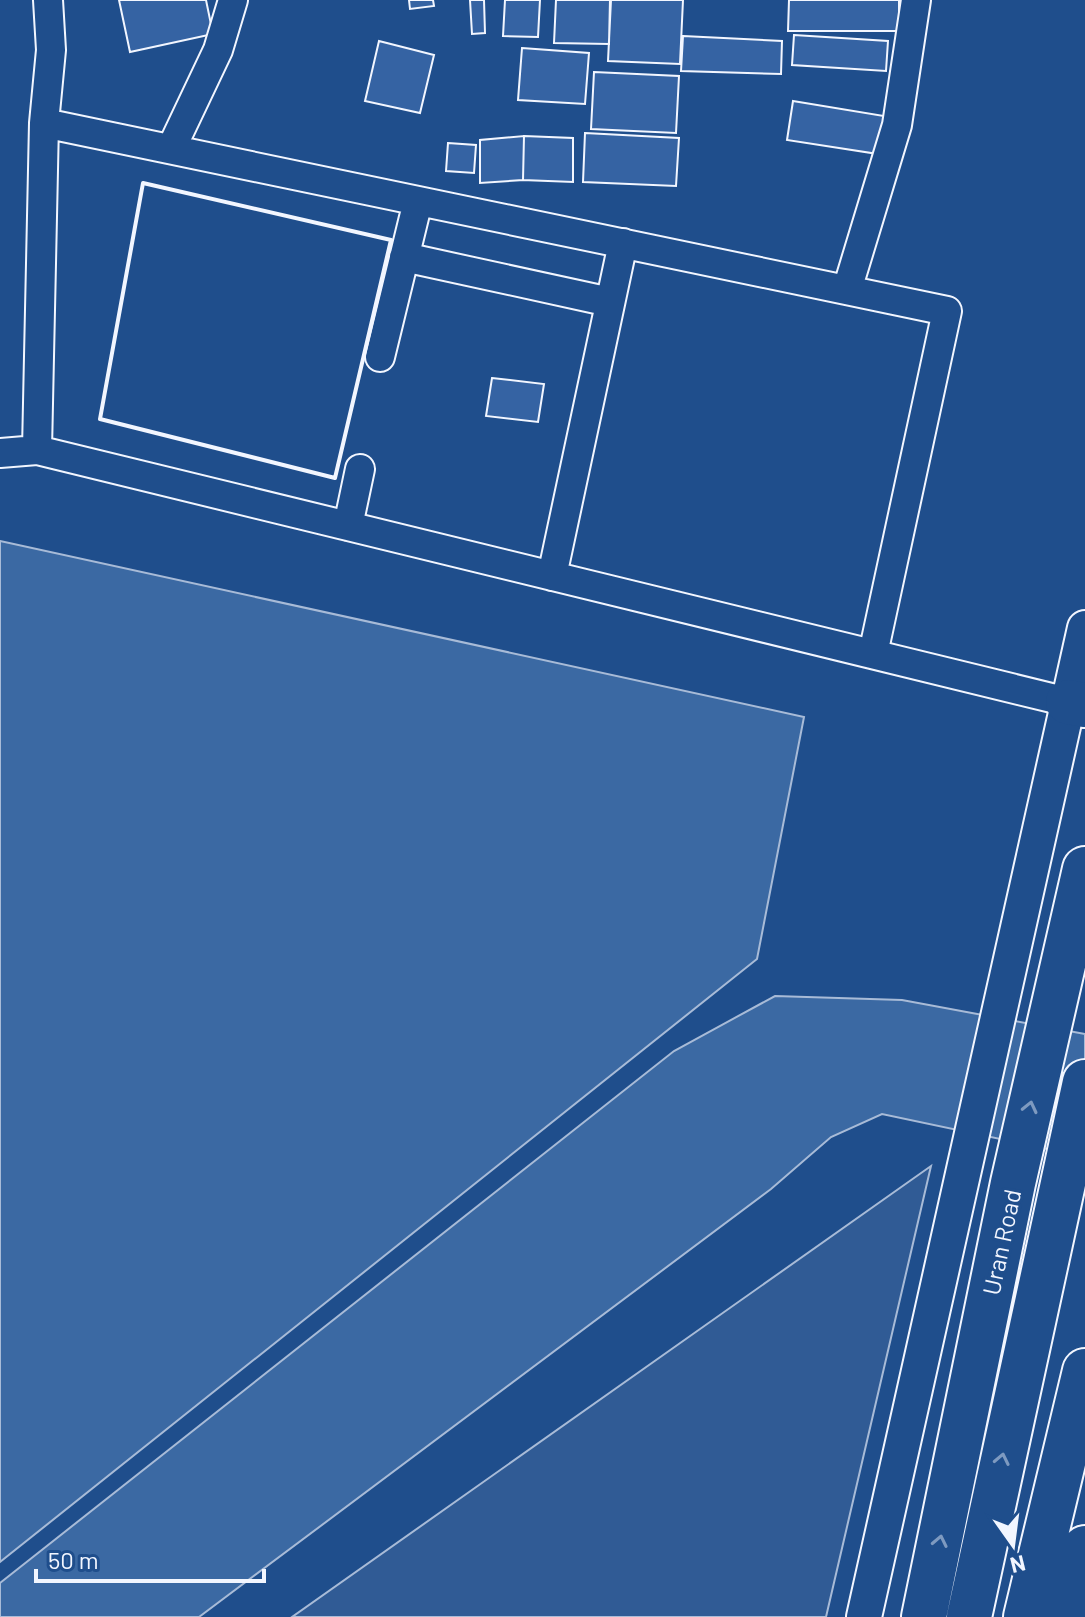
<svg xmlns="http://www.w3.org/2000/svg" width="1085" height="1617" font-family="Barlow,sans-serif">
	<rect width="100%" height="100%" fill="#1f4e8c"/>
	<path fill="#305b95" stroke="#a8bbd7" stroke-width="2" d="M 931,1166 L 826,1617 L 292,1617 Z"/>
	<path fill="#3b69a3" stroke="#a8bbd7" stroke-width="2" d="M 0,541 L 804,717 L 757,959 L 0,1562 Z
		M 775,996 L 902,1000 L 1085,1034 L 1085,1157 L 882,1114 L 831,1137 L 771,1189 L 199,1617 L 0,1617 L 0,1583 L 674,1051 Z"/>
	<path fill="#3563a3" stroke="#f2f6ff" stroke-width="2" d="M 119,0 L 206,0 L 213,34 L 130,52 Z
		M 409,0 L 433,0 L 434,6 L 410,9 Z
		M 470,0 L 484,0 L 485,33 L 472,34 Z
		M 505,0 L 540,0 L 538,37 L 503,36 Z
		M 556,0 L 610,0 L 609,44 L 554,43 Z
		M 611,0 L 683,0 L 680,64 L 608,61 Z
		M 789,0 L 899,0 L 899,31 L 788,31 Z
		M 794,35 L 888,41 L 886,71 L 792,65 Z
		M 683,36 L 782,41 L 781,74 L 681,71 Z
		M 379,41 L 434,55 L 420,113 L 365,101 Z
		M 522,48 L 589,53 L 585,104 L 518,100 Z
		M 594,72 L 679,76 L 676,133 L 591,129 Z
		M 793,101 L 884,116 L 878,154 L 787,140 Z
		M 585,133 L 679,138 L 676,186 L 583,182 Z
		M 524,136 L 523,180 L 480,183 L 480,140 Z
		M 524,136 L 573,138 L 573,182 L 523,180 Z
		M 448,143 L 476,145 L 474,173 L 446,171 Z
		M 492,378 L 544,384 L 538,422 L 486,416 Z"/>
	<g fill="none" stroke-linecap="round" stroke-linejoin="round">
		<g stroke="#f2f6ff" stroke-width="32">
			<path id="minor" d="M 44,123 L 947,311 L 873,654
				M 171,149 L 218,50 L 233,0
				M 404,257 L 610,302
				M 847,290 L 897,125 L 916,0
				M 380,357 L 418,201
				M 37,450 L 44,123 L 51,50 L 48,0
				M 0,453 L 37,450 L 1068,702
				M 348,526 L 360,469
				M 552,576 L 623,243"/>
		</g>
		<g stroke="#f2f6ff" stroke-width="38">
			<path id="tertiary" d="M 864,1617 L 1085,628"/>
		</g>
		<g stroke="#f2f6ff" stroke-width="48">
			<path id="trunk" d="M 1068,702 L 1085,705
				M 924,1617 L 1013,1183 L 1085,869
				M 969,1617 L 1085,1082
				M 1026,1617 L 1085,1371
				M 1067,1617 L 1085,1548"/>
		</g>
		<use href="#minor" stroke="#1f4e8c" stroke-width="28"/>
		<use href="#tertiary" stroke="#1f4e8c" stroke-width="34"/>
		<use href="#trunk" stroke="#1f4e8c" stroke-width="44"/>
		<path stroke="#f2f6ff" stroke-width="4" d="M 143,183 L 391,240 L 335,478 L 100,419 Z"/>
	</g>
	<defs><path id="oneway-chevron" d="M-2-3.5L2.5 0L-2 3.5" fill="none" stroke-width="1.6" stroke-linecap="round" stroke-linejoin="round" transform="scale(2)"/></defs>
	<g stroke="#7e9ac0">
		<use href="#oneway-chevron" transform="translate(1030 1107) rotate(-77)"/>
		<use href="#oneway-chevron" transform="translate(1002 1459) rotate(-78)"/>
		<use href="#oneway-chevron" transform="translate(940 1541) rotate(-78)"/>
	</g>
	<g text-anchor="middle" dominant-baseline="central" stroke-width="6" stroke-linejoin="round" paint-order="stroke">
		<g font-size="24" fill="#f2f6ff" stroke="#1f4e8c">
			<text transform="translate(1001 1242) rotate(-78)">Uran Road</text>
		</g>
	</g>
	<g transform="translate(1013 1545) rotate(166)" stroke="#1f4e8c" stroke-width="6" paint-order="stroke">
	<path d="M0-6L14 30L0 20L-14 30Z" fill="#f2f6ff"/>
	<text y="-12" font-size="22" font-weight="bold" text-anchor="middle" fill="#f2f6ff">N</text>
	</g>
	<path d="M36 1569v12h228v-12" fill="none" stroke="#f2f6ff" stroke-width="4"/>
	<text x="48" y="1569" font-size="24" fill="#f2f6ff" stroke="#1f4e8c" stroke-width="6" paint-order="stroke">50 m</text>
</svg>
